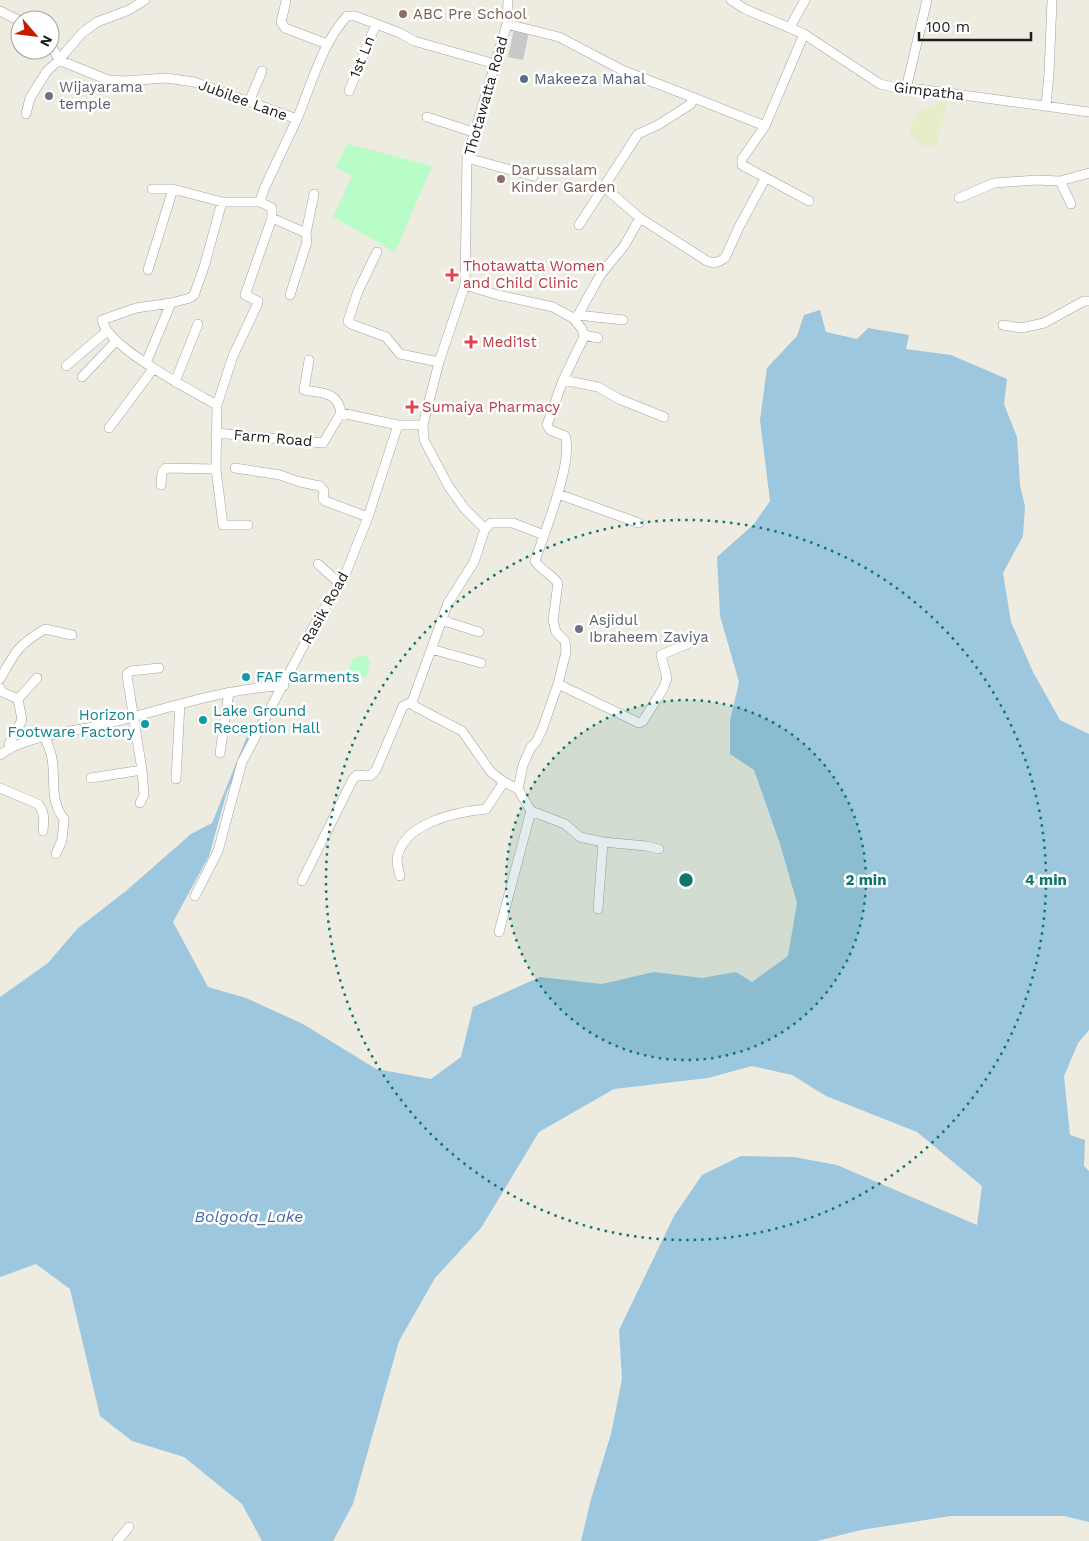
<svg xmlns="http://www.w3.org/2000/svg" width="1089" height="1541" font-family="'Work Sans',sans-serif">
	<rect width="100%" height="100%" fill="#eeebe0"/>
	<path fill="#c9c9c9" d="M 514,29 L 529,32 L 523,60 L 508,57 Z"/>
	<path fill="#e6eec9" d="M 950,96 L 941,124 L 937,145 L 922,146 L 909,135 L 912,123 L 916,119 L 916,115 L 919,111 L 926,110 Z"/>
	<path fill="#b8fcc7" d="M 348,144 L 432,166 L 395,252 L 333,217 L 352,176 L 335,167 Z
		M 367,656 L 370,663 L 367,676 L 351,679 L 346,675 L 354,657 Z"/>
	<path fill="#9dc7de" d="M 820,310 L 826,332 L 857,339 L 868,328 L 909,335 L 906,349 L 951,355 L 1007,379 L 1004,404 L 1017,437 L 1020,485 L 1025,506 L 1023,536 L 1003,573 L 1011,622 L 1033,672 L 1060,720 L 1089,734 L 1089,1030 L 1078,1043 L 1064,1076 L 1070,1135 L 1085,1140 L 1084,1166 L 1089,1171 L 1089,1522 L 1064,1516 L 951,1516 L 861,1530 L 817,1541 L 581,1541 L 591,1499 L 611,1434 L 622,1379 L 619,1330 L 674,1216 L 702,1175 L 741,1156 L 794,1157 L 837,1165 L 977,1225 L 982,1186 L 917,1132 L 826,1096 L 792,1075 L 752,1066 L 708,1078 L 614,1089 L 539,1132 L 481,1228 L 435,1278 L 399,1341 L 353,1504 L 333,1541 L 262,1541 L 242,1504 L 184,1457 L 132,1441 L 100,1416 L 70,1289 L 36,1264 L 0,1277 L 0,997 L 48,963 L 77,929 L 126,891 L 191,834 L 212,823 L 250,729 L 253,730 L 226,795 L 209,856 L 173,922 L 208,987 L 246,998 L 303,1024 L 376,1069 L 431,1079 L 461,1057 L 473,1007 L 540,977 L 602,984 L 654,972 L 702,978 L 736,972 L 752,982 L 788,956 L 797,903 L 780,844 L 754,770 L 730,754 L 730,721 L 739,682 L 720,616 L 717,557 L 754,524 L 770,501 L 760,420 L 767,368 L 797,336 L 804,315 Z"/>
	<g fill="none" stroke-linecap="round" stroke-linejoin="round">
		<g stroke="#a2a2a2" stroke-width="10">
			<path id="minor" d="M 508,0 L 507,24 L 467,158 L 465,285 L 439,362 L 423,425 L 424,440 L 449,487 L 465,509 L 485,529 L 474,562 L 448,603 L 412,702 L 414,706 L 462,731 L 491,772 L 504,782 L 518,789 L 531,811 L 565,824 L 580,837 L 603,842 L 598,909
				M 731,0 L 745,9 L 804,34 L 880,84 L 901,89 L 918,89 L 1089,112
				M 286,1 L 281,22 L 285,28 L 327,44
				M 0,11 L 20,21
				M 507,24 L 559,37 L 622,70 L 692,97 L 691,104 L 658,125 L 638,134 L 579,225
				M 790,27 L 805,0
				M 804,34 L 765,126 L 742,159 L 742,165 L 809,201
				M 50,43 L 59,60 L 108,80 L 124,81 L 166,78 L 194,82 L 297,119 C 311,86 322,43 347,16 L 355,16 L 400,33 L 414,41 L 495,64
				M 906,89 L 927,0
				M 349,91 L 376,24
				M 692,97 L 765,126
				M 249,102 L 262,71
				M 1046,105 L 1049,74 L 1052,0
				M 26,114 L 30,98 L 47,71 L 59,60 L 82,33 L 97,22 L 129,10 L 145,0
				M 427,117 L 473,132
				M 467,158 L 533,176
				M 1060,181 L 1071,204
				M 604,187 L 640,218 L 707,261 L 714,263 L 720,261 L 725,258 L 739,227 L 765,179
				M 152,189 L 173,189 L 222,202 L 260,202
				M 959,198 L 994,183 L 1036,180 L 1060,181 L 1089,173
				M 272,218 L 306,233
				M 377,252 L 358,291 L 348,321 L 351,324 L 386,337 L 400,354 L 439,362
				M 148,270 L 173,189
				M 465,285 L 498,295 L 553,307 L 573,318 L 582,329 L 584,337 L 563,380 L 547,425 L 550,430 L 565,436 C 574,460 544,534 535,561 C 541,570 551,574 558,583 L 553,620 L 556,632 L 565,641 L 566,652 L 558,684 L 542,730 L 536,742 L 531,747 L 523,765 L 518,789
				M 290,295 L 307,242 L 306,233 L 314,194
				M 578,315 L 623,320
				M 573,318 L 578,315 L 601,274 L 624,246 L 640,218
				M 1003,325 L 1021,328 L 1044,323 L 1084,301 L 1089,301
				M 584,335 L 598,338
				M 309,360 L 304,390 C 321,393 338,391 341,413
				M 146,363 L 171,303
				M 66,366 L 107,331
				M 82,377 L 116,341
				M 563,380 L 598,387 L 619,399 L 664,417
				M 175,382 L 198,324
				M 217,405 C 192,391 107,347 102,320 L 136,308 L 171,303 L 190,298 L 194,295 L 204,267 L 222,202
				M 109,428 L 153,369
				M 216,433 L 323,443 L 341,413 L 398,425 L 423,425
				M 235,468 L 280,475 L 300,482 L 320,486 L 324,491 L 323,499 L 325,501 L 368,517
				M 161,485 L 162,472 L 166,468 L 216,469
				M 558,494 L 639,523
				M 248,525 L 223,525 L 216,469 L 217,405 L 233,356 L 257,305 L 258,301 L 245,295 L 272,218 L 272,208 L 260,202 L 264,189 L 297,119
				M 485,529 L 491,523 L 513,523 L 544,535
				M 318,564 L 340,584
				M 441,620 L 479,632
				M 431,649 L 481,663
				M 0,679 C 15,652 18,645 45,629 L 72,635
				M 558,684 L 639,723 L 643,721 L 663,689 L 667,678 L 661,655 L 701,638
				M 0,688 L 2,692 L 18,699
				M 45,737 C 47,744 51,751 52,759 C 56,781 49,800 64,819 L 62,840 L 56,854
				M 10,749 L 9,744 L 22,720 L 18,699 L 37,678
				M 220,753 L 229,692
				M 0,755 C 6,751 13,746 20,744 C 47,733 77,731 105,724 C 165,710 222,688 284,686
				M 91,778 L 142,770
				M 176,779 L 180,704
				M 0,788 L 38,804 C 45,812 44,820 43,831
				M 140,803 L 144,795 L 142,770 L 127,676 L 128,673 L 131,671 L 159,668
				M 603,842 L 646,846 L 659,849
				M 400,876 C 399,871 397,865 397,860 C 401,823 456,812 486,809 L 504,782
				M 302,881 L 353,779 L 357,775 L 370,776 L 376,770 L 403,706 L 412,702
				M 195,896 L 218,851 L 242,762 L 315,624 L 345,575 L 368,517 L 398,425
				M 499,932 L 531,811
				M 117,1541 L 129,1527"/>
		</g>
		<use href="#minor" stroke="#fff" stroke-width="9"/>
	</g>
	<circle cx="686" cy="880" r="180" fill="#0f766e" fill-opacity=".12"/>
	<g fill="none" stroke="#0f766e" stroke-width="2.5" stroke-dasharray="2.5 5">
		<circle cx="686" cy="880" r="180"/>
		<circle cx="686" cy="880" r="360"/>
	</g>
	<g fill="#8d6e63" stroke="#fff" stroke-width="2">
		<circle cx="403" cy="14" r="5"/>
		<circle cx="501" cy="179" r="5"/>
	</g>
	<circle fill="#5c6f8a" stroke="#fff" stroke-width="2" cx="524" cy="79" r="5"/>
	<g fill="#6b7280" stroke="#fff" stroke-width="2">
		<circle cx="49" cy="96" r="5"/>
		<circle cx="579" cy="629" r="5"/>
	</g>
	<g fill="#e0444e" stroke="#fff" stroke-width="2">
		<path d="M449.5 267.5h5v5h5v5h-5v5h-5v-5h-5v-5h5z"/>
		<path d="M468.5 334.5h5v5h5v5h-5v5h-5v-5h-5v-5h5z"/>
		<path d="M409.5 399.5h5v5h5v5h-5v5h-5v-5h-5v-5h5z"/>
	</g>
	<g fill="#0f9aa8" stroke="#fff" stroke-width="2">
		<circle cx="246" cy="677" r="5"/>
		<circle cx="203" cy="720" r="5"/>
		<circle cx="145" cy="724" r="5"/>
	</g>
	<g text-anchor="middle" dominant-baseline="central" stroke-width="5" stroke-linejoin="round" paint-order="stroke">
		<g font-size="15" fill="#785e54" stroke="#fff" text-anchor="start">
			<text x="413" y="14">ABC Pre School</text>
			<text x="511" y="170">Darussalam<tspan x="511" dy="17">Kinder Garden</tspan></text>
		</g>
		<g font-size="15" fill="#1b1b1b" stroke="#fff">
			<text transform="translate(362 57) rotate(-68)">1st Ln</text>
			<text transform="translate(929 91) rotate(7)">Gimpatha</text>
			<text transform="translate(486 96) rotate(-74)">Thotawatta Road</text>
			<text transform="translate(243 100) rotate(20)">Jubilee Lane</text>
			<text transform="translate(273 438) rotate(5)">Farm Road</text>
			<text transform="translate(325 608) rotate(-61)">Rasik Road</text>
		</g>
		<g font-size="15" fill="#4e5e75" stroke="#fff" text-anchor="start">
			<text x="534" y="79">Makeeza Mahal</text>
		</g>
		<g font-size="15" fill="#5b616d" stroke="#fff" text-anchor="start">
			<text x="59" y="87">Wijayarama<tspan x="59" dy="17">temple</tspan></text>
			<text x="589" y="620">Asjidul<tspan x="589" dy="17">Ibraheem Zaviya</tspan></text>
		</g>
		<g font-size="15" fill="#be3a42" stroke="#fff" text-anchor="start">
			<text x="463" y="266">Thotawatta Women<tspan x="463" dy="17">and Child Clinic</tspan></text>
			<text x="482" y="342">Medi1st</text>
			<text x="422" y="407">Sumaiya Pharmacy</text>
		</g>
		<g font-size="15" fill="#0d838f" stroke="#fff" text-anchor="start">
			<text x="256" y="677">FAF Garments</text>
			<text x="213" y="711">Lake Ground<tspan x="213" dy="17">Reception Hall</tspan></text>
			<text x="135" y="715" text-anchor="end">Horizon<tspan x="135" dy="17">Footware Factory</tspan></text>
		</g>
		<g font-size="16" font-style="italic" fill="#436aaf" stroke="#fff">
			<text x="249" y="1216">Bolgoda_Lake</text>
		</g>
	</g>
	<circle cx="686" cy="880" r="8" fill="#0f766e" stroke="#fff" stroke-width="2.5"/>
	<g font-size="15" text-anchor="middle" font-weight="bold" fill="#0f766e" stroke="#fff" stroke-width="5" stroke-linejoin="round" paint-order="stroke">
		<text x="866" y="885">2 min</text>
		<text x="1046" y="885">4 min</text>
	</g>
	<g transform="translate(35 35) rotate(118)"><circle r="24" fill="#ffffff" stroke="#a4a4a4"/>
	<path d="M0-4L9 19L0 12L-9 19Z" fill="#c61b00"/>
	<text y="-8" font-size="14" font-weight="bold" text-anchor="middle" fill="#1b1b1b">N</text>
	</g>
	<path d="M919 32v8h112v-8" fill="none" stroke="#1b1b1b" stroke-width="2.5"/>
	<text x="926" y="32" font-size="15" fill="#1b1b1b" stroke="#ffffff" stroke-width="4" paint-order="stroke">100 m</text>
</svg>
